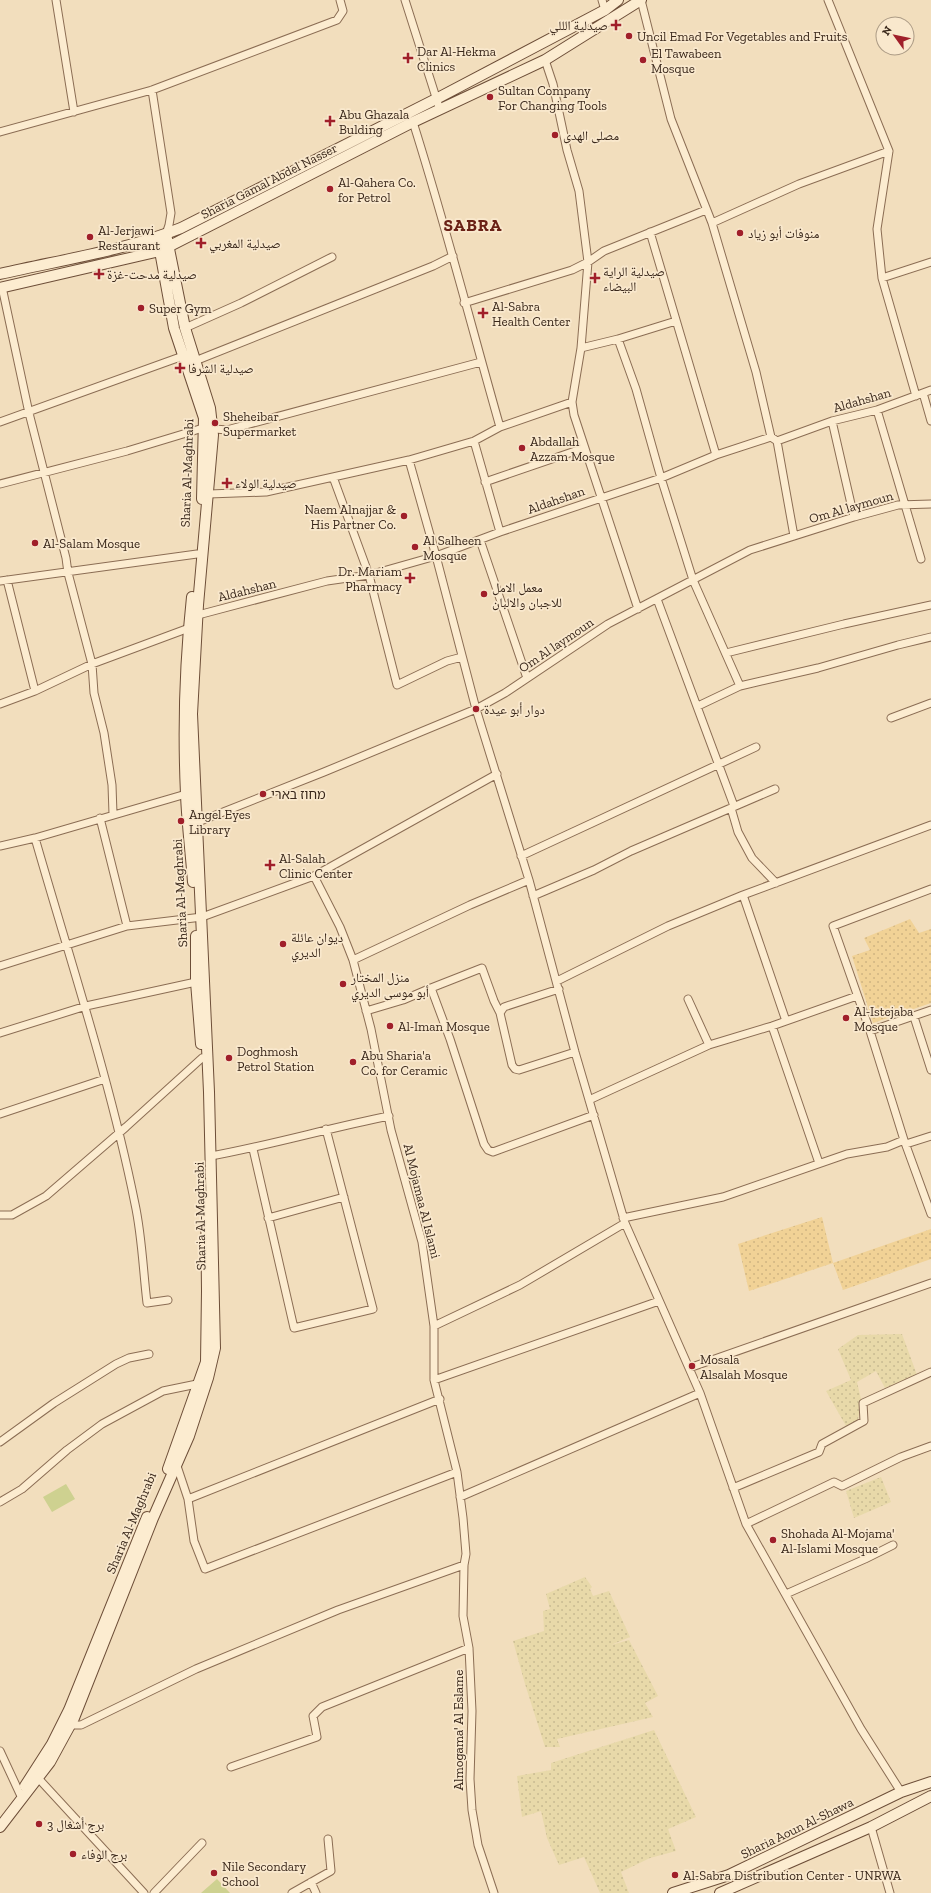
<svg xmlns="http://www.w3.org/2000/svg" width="931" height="1893" font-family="'Zilla Slab','Noto Naskh Arabic','Noto Sans Hebrew',serif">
	<defs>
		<pattern id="farmland-dots" width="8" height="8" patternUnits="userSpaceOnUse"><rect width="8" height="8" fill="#e8d9a9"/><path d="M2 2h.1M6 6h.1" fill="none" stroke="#c8ba91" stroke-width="1.8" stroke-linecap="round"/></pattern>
		<pattern id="sand-dots" width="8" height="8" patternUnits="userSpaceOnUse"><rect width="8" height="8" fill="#f1d296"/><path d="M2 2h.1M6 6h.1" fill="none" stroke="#cfb481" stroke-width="1.8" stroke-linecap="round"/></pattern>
	</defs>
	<rect width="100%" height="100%" fill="#f2debd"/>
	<path fill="url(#farmland-dots)" d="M 902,1334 L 917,1375 L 885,1388 L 876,1371 L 857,1382 L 861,1399 L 858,1420 L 846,1426 L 826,1391 L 851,1380 L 838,1349 L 858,1335 Z
		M 881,1477 L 891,1502 L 854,1518 L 846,1491 Z
		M 585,1577 L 592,1587 L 590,1589 L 593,1596 L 609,1591 L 630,1637 L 611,1645 L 629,1640 L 658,1696 L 645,1703 L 653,1717 L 557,1739 L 560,1747 L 545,1747 L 525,1684 L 513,1641 L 544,1631 L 543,1611 L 550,1609 L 546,1594 Z
		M 654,1730 L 696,1817 L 668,1829 L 676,1851 L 650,1858 L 621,1872 L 629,1893 L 600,1893 L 584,1857 L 559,1865 L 547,1838 L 541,1811 L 522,1817 L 517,1776 L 551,1770 L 551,1763 Z"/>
	<path fill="url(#sand-dots)" d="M 910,919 L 919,933 L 931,929 L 931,1003 L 873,1023 L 852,956 L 870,950 L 864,938 Z
		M 822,1217 L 833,1263 L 931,1229 L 931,1259 L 843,1290 L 833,1263 L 749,1291 L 738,1244 Z"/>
	<path fill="#ced190" d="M 66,1484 L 75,1499 L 52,1512 L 43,1497 Z
		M 217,1879 L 230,1893 L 201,1893 Z"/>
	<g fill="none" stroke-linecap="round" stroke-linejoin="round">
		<g stroke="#8b6d54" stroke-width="9">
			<path id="minor" d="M 56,0 L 74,112
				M 405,0 L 440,110
				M 602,0 L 605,10
				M 641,0 L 671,119 L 712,223 L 756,372 L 771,437
				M 828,0 L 889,151 L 877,229 L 882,278 L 916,396
				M 545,60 L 553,84 L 567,150 L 579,191 L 588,262 L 581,348 L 572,402 L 574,415 L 638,609
				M 152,90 L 171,213 L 169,225 L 166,234
				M 413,122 C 445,223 471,325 500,427
				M 0,132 L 152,90 L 337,20 L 343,11 L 340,0
				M 712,223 L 799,184 L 889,151
				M 650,232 L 716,455
				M 882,278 L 931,262
				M 2,287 L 29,413 L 66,558 L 68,573 L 92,664 L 94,693 L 104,733 L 112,785 L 113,814
				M 464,303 L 572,270 L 588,262 L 604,251 L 706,210
				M 185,328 L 241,303 L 332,257
				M 618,339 L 636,389 L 661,478 L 693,580 L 740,686
				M 581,348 L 618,339 L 676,321
				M 195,361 L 433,266 L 453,256
				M 923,393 L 931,421
				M 877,410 L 921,559
				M 832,421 L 854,517
				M 0,422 L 183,356
				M 474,441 L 500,532
				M 777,441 L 794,536
				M 409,460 L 436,556 L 476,709 L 529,880 L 575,1052 L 625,1223 L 700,1393 L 746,1524 L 861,1729 L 901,1792
				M 333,477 L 369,575 L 397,685 L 447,661 L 462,657
				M 485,482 L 584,448
				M 0,484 L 127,451 L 203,428 L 227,430 L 481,362
				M 209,494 L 266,492 L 409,460 L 474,441 L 500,427 L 572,402
				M 480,540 L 527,678
				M 7,580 L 35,691
				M 0,581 L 197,554
				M 657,599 L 734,806
				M 726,653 L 844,624 L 931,605
				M 0,704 L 35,691 L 92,664 L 189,628 L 198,615 L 327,581 L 369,575 L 436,556 L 500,532 L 661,478 L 716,455 L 771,437 L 777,441 L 832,421 L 877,410 L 931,390
				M 698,706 L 740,686 L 818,668 L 898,645 L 931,637
				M 891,718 L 931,703
				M 731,808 L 738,832 L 752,858 L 776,883
				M 100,818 L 127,926
				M 198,822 L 324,772 L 476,709 L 505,693 L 608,624 L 750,550 L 854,517 L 898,505 L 931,504
				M 35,838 C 70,960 110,1080 135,1204 C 142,1236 143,1270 147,1303 L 168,1300
				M 0,846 L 35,838 L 186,794
				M 521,856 L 756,747
				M 314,876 L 340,927 L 353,960 L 371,1029 L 391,1130 L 422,1242 L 434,1326 L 434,1380 L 457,1472 L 463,1518 L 466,1554 L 464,1565 L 463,1616 L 469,1648 L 472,1711 L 470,1779 L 472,1810 L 478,1845 L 494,1893
				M 743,895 L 931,825
				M 533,896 L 594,870 L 631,851 L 775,789
				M 353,960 L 470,905 L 529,880
				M 0,966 L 127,926 L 202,917 L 314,876 L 497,774
				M 557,981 L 668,926 L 743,895 L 786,1021
				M 431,988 L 482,968 L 494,1001 L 500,1013
				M 559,989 L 504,1007 L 500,1013 L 512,1065 L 515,1069 L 519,1070 L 575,1052
				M 688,999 L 709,1045
				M 366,1011 L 403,1000 L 431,988 L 450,1039 L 484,1144 L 488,1150 L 493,1152 L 594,1115
				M 914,1017 L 931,1070
				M 772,1026 L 819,1163
				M 870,1031 L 931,1010
				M 0,1033 L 86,1006 L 196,982
				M 589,1100 L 709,1045 L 772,1026 L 857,996
				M 0,1114 L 105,1079
				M 904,1140 L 870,1031 L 833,926 L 931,889
				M 906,1144 L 931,1136
				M 253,1149 L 294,1328 L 373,1309 L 326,1129
				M 211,1156 C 271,1145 329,1128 389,1116
				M 0,1215 L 12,1215 L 46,1196 L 126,1127 L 202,1058
				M 268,1218 L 344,1197
				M 623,1218 L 723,1197 L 847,1154 L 887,1147 L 904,1140 L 931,1214
				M 434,1326 L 520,1285 L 625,1223
				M 689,1368 L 931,1283
				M 434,1380 L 659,1301
				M 0,1442 L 54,1403 L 116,1364 L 129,1358 L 149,1354
				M 177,1466 L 188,1499 L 440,1399
				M 733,1488 L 819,1452 L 822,1444 L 864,1421 L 863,1403 L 931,1372
				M 460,1497 L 700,1393
				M 188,1499 L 194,1541 L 205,1569 L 457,1472
				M 0,1502 L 22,1489 L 67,1450 L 102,1424 L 163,1391 L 197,1384
				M 746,1524 L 834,1482 L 842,1486 L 901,1457 L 931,1446
				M 786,1594 L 865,1559 L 893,1545
				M 70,1725 L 81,1725 L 196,1669 L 338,1610 L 464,1565
				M 0,1751 L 20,1794
				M 231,1767 L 317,1737 L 313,1716 L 322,1707 L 469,1648
				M 38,1778 L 144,1893
				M 871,1827 L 890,1893
				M 311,1882 L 316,1893
				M 154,1893 L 202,1843
				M 292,1893 L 331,1871 L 328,1839"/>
		</g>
		<g stroke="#6d4e38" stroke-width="12">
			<path id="secondary" d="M 166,235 L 160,251 L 174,328 L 204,418 L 202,499
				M 0,274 C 60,260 124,251 181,228 L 436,99 L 605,10 L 618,0
				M 0,288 L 160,251 L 413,122 L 545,60 L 641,0
				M 192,597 C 185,662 183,729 186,794 C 187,823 191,853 193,882
				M 196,936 L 196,982 L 201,1044
				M 168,1469 L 206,1362 L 207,1291 L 206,1198
				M 25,1786 L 52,1744 L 69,1710 L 147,1517
				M 0,1827 L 50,1762 L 74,1718 L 153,1518 L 189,1436 L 208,1378 L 215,1348 L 209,1092 L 192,714 L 198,605 L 213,435 L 210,408 L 185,328 L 166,234
				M 673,1893 L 729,1875 L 901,1792 L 931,1782
				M 720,1893 L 871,1827 L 931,1796"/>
		</g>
		<use href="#minor" stroke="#fcecd0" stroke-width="7"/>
		<use href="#secondary" stroke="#fcecd0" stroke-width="10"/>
	</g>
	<g fill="#a01f2a" stroke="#f9e8cd" stroke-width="1.5">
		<path d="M614 19h4v4h4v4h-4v4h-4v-4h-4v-4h4z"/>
		<circle cx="629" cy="36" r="4"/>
		<path d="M406 52h4v4h4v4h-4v4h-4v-4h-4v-4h4z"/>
		<circle cx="643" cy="60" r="4"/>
		<circle cx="490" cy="97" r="4"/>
		<path d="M328 115h4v4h4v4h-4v4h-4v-4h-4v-4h4z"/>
		<circle cx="555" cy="135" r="4"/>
		<circle cx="330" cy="189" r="4"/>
		<circle cx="740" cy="233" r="4"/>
		<circle cx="90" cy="237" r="4"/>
		<path d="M199 237h4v4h4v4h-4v4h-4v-4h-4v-4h4z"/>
		<path d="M97 268h4v4h4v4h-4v4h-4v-4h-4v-4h4z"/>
		<path d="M593 272h4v4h4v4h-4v4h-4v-4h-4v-4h4z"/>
		<circle cx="141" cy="308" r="4"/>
		<path d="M481 307h4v4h4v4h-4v4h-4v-4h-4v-4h4z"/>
		<path d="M178 362h4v4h4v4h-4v4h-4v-4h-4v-4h4z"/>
		<circle cx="215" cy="423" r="4"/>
		<circle cx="522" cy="448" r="4"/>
		<path d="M225 477h4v4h4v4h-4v4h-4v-4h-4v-4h4z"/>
		<circle cx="404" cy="516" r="4"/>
		<circle cx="35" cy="543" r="4"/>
		<circle cx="415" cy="547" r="4"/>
		<path d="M408 572h4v4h4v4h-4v4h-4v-4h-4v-4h4z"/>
		<circle cx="484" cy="594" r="4"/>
		<circle cx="476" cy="709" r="4"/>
		<circle cx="263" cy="794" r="4"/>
		<circle cx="181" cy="821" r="4"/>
		<path d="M268 859h4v4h4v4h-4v4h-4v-4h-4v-4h4z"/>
		<circle cx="283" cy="944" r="4"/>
		<circle cx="343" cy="984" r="4"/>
		<circle cx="846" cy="1018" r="4"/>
		<circle cx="390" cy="1026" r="4"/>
		<circle cx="229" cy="1058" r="4"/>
		<circle cx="353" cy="1062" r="4"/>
		<circle cx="692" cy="1366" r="4"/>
		<circle cx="773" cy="1540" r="4"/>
		<circle cx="39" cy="1824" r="4"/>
		<circle cx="73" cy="1854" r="4"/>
		<circle cx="214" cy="1873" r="4"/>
		<circle cx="675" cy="1875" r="4"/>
	</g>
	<g text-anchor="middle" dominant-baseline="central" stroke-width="3.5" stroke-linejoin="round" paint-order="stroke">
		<g font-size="13" fill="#39271a" stroke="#f9e8cd" text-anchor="start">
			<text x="608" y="25" text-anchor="end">صيدلية الللي</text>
			<text x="637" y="36">Uncil Emad For Vegetables and Fruits</text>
			<text x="417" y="51">Dar Al-Hekma<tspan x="417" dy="15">Clinics</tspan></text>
			<text x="651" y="53">El Tawabeen<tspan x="651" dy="15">Mosque</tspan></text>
			<text x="498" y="90">Sultan Company<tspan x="498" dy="15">For Changing Tools</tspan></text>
			<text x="339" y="114">Abu Ghazala<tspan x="339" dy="15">Bulding</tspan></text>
			<text x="563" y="135">مصلى الهدى</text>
			<text x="338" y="182">Al-Qahera Co.<tspan x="338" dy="15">for Petrol</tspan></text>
			<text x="98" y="230">Al-Jerjawi<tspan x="98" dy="15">Restaurant</tspan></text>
			<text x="748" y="233">منوفات أبو زياد</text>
			<text x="209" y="243">صيدلية المغربي</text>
			<text x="603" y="271">صيدلية الراية<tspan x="603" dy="15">البيضاء</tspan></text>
			<text x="107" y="274">صيدلية مدحت-غزة</text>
			<text x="492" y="306">Al-Sabra<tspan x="492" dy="15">Health Center</tspan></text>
			<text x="149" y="308">Super Gym</text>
			<text x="188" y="368">صيدلية الشرفا</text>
			<text x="223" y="416">Sheheibar<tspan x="223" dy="15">Supermarket</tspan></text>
			<text x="530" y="441">Abdallah<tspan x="530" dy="15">Azzam Mosque</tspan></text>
			<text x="235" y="483">صيدلية الولاء</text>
			<text x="396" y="509" text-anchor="end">Naem Alnajjar &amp;<tspan x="396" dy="15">His Partner Co.</tspan></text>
			<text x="423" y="540">Al Salheen<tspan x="423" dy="15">Mosque</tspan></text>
			<text x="43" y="543">Al-Salam Mosque</text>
			<text x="402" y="571" text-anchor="end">Dr. Mariam<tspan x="402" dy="15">Pharmacy</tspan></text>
			<text x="492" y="587">معمل الامل<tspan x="492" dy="15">للاجبان والالبان</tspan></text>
			<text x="484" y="709">دوار أبو عيدة</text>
			<text x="271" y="794">מחוז בארי</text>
			<text x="189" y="814">Angel Eyes<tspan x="189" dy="15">Library</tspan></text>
			<text x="279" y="858">Al-Salah<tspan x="279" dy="15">Clinic Center</tspan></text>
			<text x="291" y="937">ديوان عائلة<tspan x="291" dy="15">الديري</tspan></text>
			<text x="351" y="977">منزل المختار<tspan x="351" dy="15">أبو موسى الديري</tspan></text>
			<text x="854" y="1011">Al-Istejaba<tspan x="854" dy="15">Mosque</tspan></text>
			<text x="398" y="1026">Al-Iman Mosque</text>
			<text x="237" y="1051">Doghmosh<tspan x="237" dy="15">Petrol Station</tspan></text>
			<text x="361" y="1055">Abu Sharia'a<tspan x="361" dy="15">Co. for Ceramic</tspan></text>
			<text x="700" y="1359">Mosala<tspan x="700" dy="15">Alsalah Mosque</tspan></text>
			<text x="781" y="1533">Shohada Al-Mojama'<tspan x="781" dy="15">Al-Islami Mosque</tspan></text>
			<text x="47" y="1824">برج أشغال 3</text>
			<text x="81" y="1854">برج الوفاء</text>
			<text x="222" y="1866">Nile Secondary<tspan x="222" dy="15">School</tspan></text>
			<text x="683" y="1875">Al-Sabra Distribution Center - UNRWA</text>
		</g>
		<g font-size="13" fill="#39271a" stroke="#f9e8cd">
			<text transform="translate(269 181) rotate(-27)">Sharia Gamal Abdel Nasser</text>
			<text transform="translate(862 400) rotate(-16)">Aldahshan</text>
			<text transform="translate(187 473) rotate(-88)">Sharia Al-Maghrabi</text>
			<text transform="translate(556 500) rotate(-19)">Aldahshan</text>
			<text transform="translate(851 507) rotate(-16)">Om Al laymoun</text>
			<text transform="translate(247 590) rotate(-14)">Aldahshan</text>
			<text transform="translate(556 645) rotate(-34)">Om Al laymoun</text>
			<text transform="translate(180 893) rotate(-93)">Sharia Al-Maghrabi</text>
			<text transform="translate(422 1201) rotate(76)">Al Mojamaa Al Islami</text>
			<text transform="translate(200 1216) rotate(-91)">Sharia Al-Maghrabi</text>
			<text transform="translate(131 1523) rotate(-67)">Sharia Al-Maghrabi</text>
			<text transform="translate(458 1730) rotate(-90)">Almogama' Al Eslame</text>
			<text transform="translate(797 1828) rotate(-26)">Sharia Aoun Al-Shawa</text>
		</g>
		<g font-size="17" font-weight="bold" letter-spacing="1" fill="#6a2116" stroke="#f9e8cd">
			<text x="473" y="225">SABRA</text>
		</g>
	</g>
	<g transform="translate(895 36) rotate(303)"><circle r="19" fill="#f9e8cd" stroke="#ac9b85"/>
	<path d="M0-3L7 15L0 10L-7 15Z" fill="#a01f2a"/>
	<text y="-6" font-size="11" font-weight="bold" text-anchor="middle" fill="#39271a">N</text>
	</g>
</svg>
